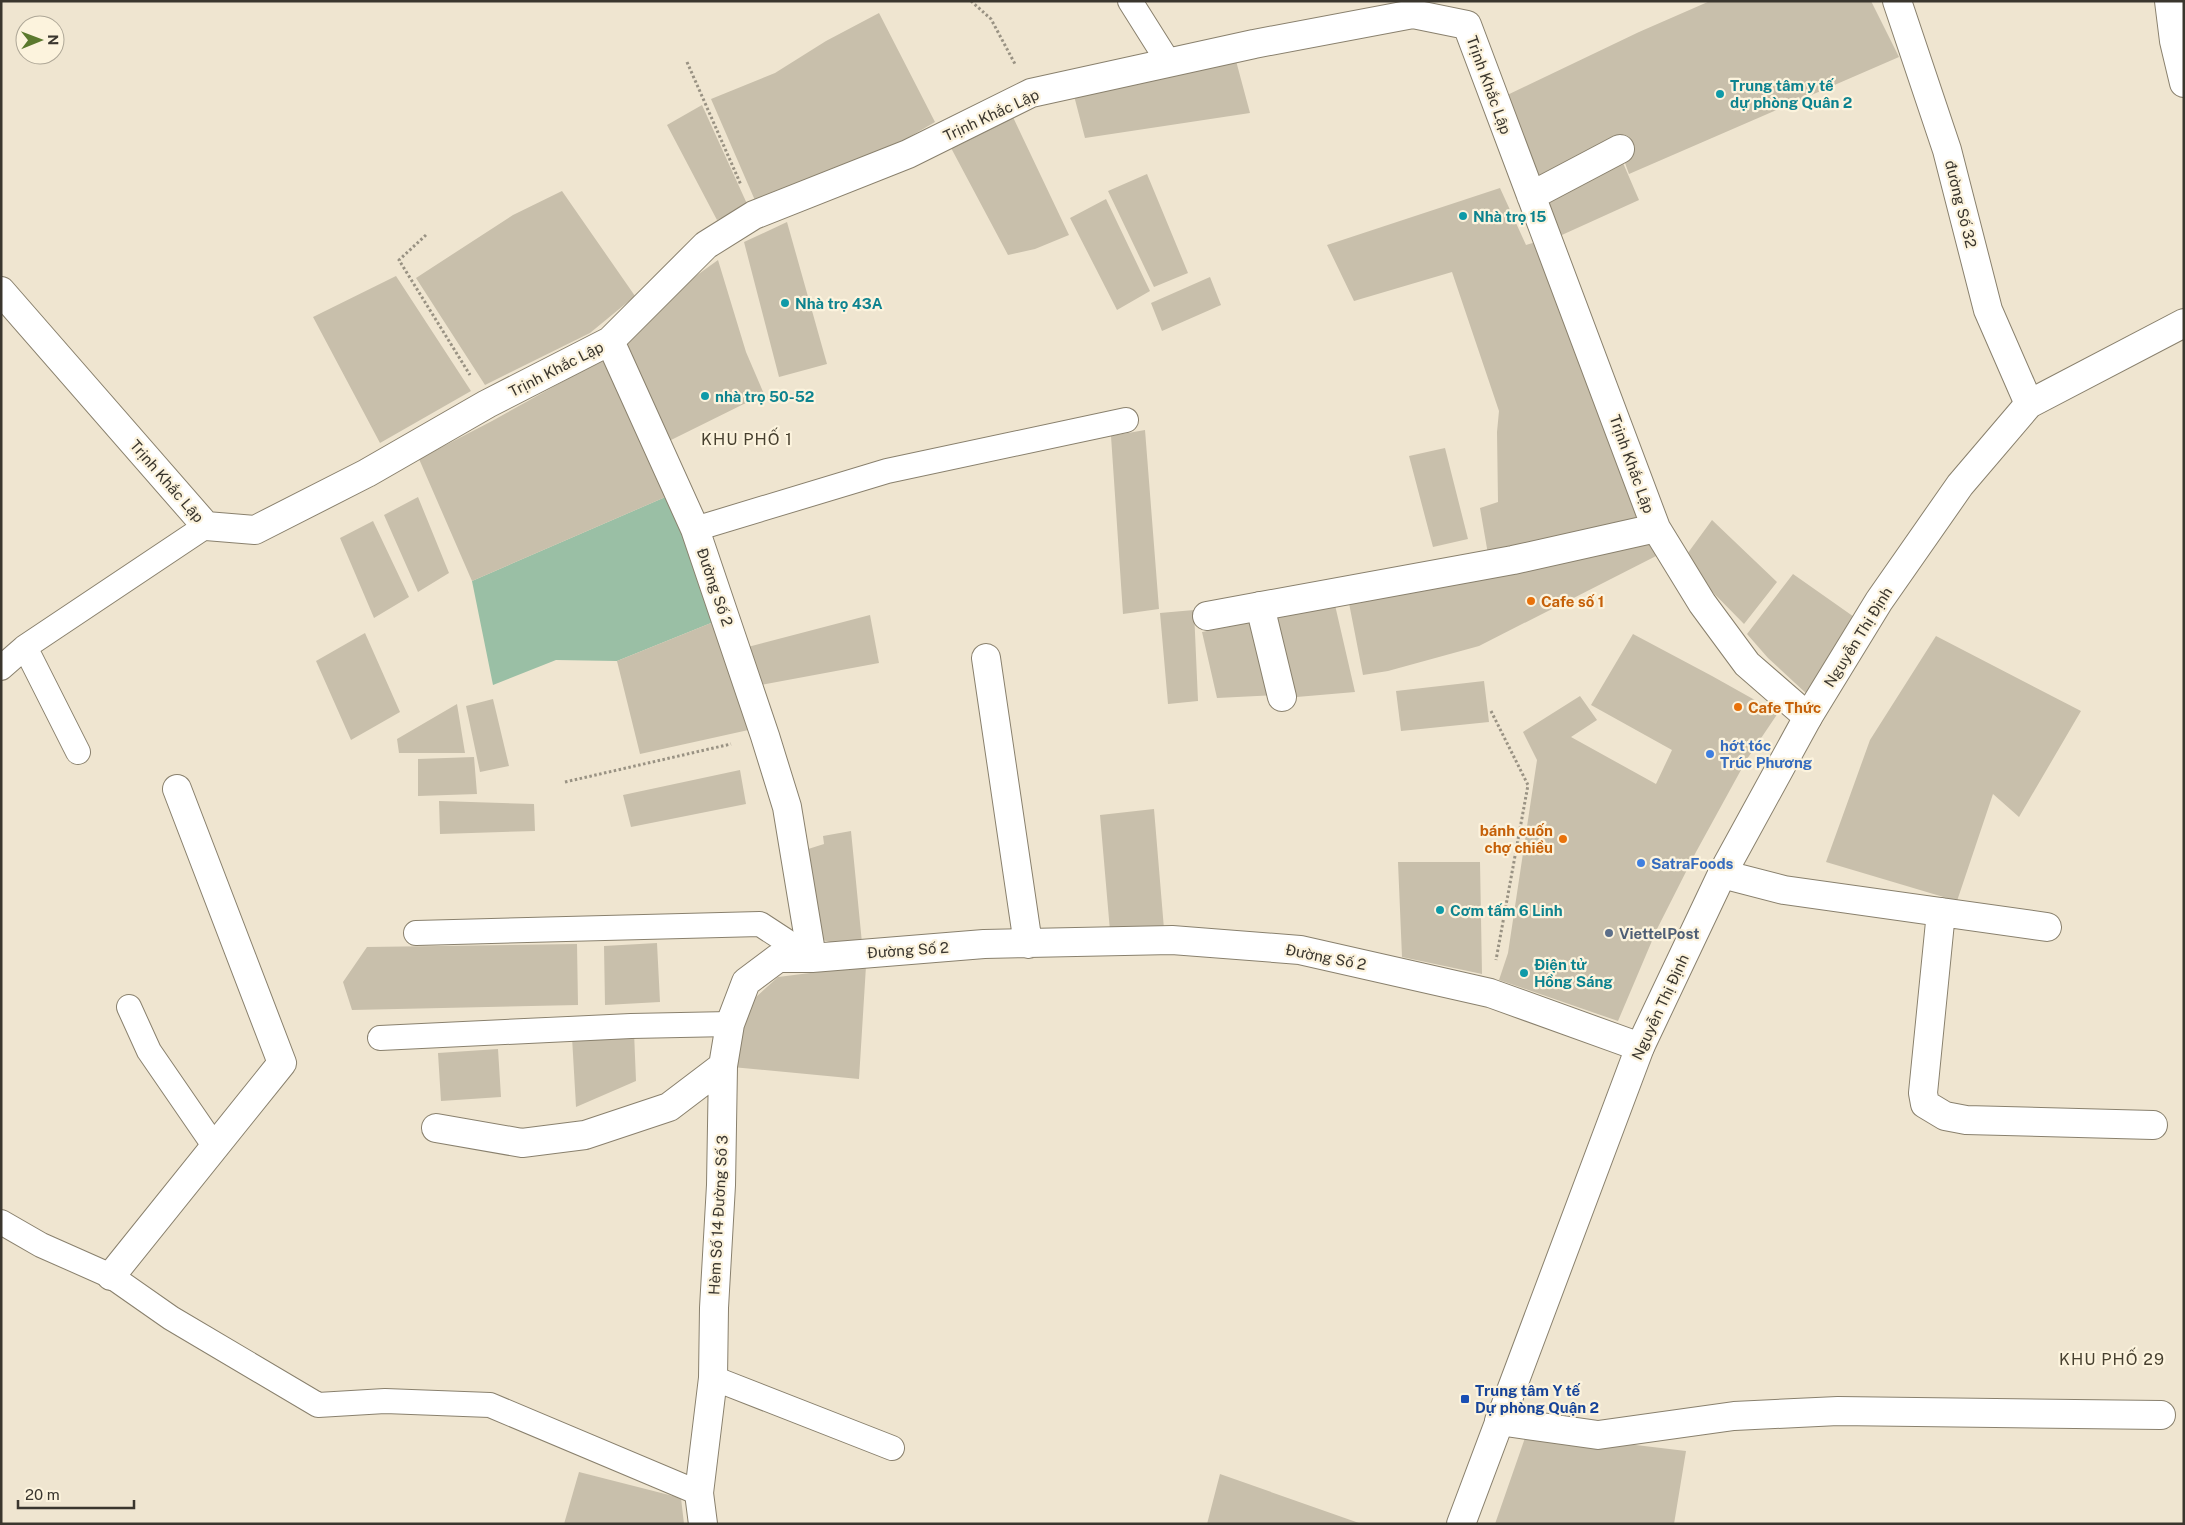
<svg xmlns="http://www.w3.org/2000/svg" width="2185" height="1525" font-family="'Public Sans',sans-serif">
	<rect width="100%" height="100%" fill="#efe5d0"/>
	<path fill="#9abfa5" d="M 670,495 L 716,621 L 617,661 L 556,660 L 493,685 L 472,581 Z"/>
	<path fill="#c8bfab" d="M 1710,1 L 1871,1 L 1899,57 L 1629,174 L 1620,149 L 1538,188 L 1501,98 L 1639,32 Z
		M 879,13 L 935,122 L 882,153 L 757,205 L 711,99 L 775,73 L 826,41 Z
		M 1235,57 L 1250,113 L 1085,138 L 1072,88 Z
		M 702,105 L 748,206 L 717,220 L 667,125 Z
		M 1012,115 L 1069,235 L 1035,249 L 1008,255 L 950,146 Z
		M 1620,156 L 1639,200 L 1553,239 L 1537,198 Z
		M 1147,174 L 1188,273 L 1154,287 L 1108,191 Z
		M 1500,188 L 1526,245 L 1539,241 L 1646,525 L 1489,560 L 1480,508 L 1498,502 L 1497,432 L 1499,411 L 1452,272 L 1354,301 L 1327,245 Z
		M 562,191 L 635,296 L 590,333 L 485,385 L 416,278 L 513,215 Z
		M 1106,199 L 1150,291 L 1117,310 L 1070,218 Z
		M 787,222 L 827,364 L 779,377 L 744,242 Z
		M 718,260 L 746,352 L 764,394 L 669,441 L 626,346 L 639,317 Z
		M 396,276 L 471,391 L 380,443 L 313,317 Z
		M 1210,277 L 1221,305 L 1162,331 L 1151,303 Z
		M 607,357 L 670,495 L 472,581 L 419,459 L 492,421 Z
		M 1145,430 L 1159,609 L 1123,614 L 1111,436 Z
		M 1445,448 L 1468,539 L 1433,547 L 1409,456 Z
		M 418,497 L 449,573 L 418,592 L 384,515 Z
		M 1712,520 L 1777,582 L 1744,624 L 1682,561 Z
		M 373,521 L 409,597 L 374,618 L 340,538 Z
		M 1650,530 L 1660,554 L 1479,646 L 1388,671 L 1363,675 L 1348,598 Z
		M 1793,574 L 1857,619 L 1808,695 L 1768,658 L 1747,634 Z
		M 1335,605 L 1355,692 L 1285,698 L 1266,619 Z
		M 1194,610 L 1198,701 L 1168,704 L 1160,613 Z
		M 870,615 L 879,663 L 761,685 L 744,648 Z
		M 1262,620 L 1278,695 L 1217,698 L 1202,632 Z
		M 716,621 L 753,729 L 640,754 L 617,661 Z
		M 365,633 L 400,712 L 351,740 L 316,661 Z
		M 1633,634 L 1712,676 L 1778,713 L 1747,759 L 1696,852 L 1657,929 L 1618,1021 L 1499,980 L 1508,953 L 1537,760 L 1523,732 L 1580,696 L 1597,720 L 1571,737 L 1656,784 L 1672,750 L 1591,705 Z
		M 1936,636 L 2081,711 L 2019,817 L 1993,794 L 1957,901 L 1826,862 L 1870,740 Z
		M 1484,681 L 1489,722 L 1401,731 L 1396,691 Z
		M 493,699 L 509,766 L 480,772 L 466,706 Z
		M 457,704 L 465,753 L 399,753 L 397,739 Z
		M 474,757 L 477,794 L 418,796 L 418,759 Z
		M 740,770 L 746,804 L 631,827 L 623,795 Z
		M 439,801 L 534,804 L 535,831 L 440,834 Z
		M 1154,809 L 1164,929 L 1110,931 L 1100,815 Z
		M 851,831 L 862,943 L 839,944 L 822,940 L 805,850 L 824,844 L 823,836 Z
		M 1398,862 L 1480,862 L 1482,974 L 1402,957 Z
		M 657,943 L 660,1002 L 605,1005 L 604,946 Z
		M 577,944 L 578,1005 L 352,1010 L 343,982 L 367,947 Z
		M 866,966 L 859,1079 L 732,1067 L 746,1006 L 778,977 Z
		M 634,1032 L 636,1081 L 576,1107 L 572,1037 Z
		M 498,1049 L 501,1097 L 441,1101 L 438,1053 Z
		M 1527,1432 L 1686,1451 L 1674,1524 L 1495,1524 Z
		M 579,1472 L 681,1498 L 684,1524 L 564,1524 Z
		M 1220,1474 L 1359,1523 L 1359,1524 L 1207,1524 Z"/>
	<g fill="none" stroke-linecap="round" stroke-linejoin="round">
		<g stroke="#89806d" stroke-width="26">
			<path id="service" d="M 1130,1 L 1169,63
				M 695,529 L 887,471 L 1126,420
				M 25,647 L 78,752
				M 1,668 L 25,647 L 206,526
				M 416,933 L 760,924 L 812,958
				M 129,1007 L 149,1051 L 215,1147
				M 380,1038 L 631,1026 L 730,1024
				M 1,1222 L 41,1245 L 111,1276 L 171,1318 L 318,1405 L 385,1401 L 490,1405 L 699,1493
				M 713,1378 L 892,1448"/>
		</g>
		<g stroke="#89806d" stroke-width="30">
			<path id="pedestrian" d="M 1260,606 L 1282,697"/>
		</g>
		<g stroke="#89806d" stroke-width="30">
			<path id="minor" d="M 1897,1 L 1947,150 L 1988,310 L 2029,404
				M 2169,1 L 2174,41 L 2184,83
				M 1531,196 L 1620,149
				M 1,291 L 206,526 L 255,530 L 367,473 L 487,404 L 610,341 L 706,245 L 754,215 L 908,154 L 1031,93 L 1254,44 L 1413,14 L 1467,25 L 1656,528 L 1702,603 L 1747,664 L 1808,717
				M 610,341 L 695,529 L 765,736 L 787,807 L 812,958
				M 1207,616 L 1513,560 L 1656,528
				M 986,658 L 1028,944
				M 1722,874 L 1784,890 L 2047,927
				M 1941,912 L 1923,1093 L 1925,1104 L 1945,1116 L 1966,1120 L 2153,1125
				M 436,1128 L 522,1143 L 585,1135 L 669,1107 L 723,1066
				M 111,1276 L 282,1063 L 177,789
				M 1499,1421 L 1598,1435 L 1734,1416 L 1838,1411 L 2161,1415
				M 703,1524 L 699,1493 L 713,1378 L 714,1308 L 721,1185 L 723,1066 L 730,1024 L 746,982 L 778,958 L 812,958 L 984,944 L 1172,940 L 1300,950 L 1490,993 L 1640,1047"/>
		</g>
		<g stroke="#89806d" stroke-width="30">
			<path id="secondary" d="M 1461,1524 L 1640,1047 L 1722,874 L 1808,717 L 1879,601 L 1960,485 L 2029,404 L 2184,323"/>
		</g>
		<path stroke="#999283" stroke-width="3" stroke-dasharray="2.5 2.5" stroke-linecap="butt" d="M 971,1 L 991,19 L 1015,64
			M 687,62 L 741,185
			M 426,235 L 399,260 L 470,375
			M 1491,711 L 1528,785 L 1496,960
			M 565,782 L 731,744"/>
		<use href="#service" stroke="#fff" stroke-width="24"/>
		<use href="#pedestrian" stroke="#fff" stroke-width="28"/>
		<use href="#minor" stroke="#fff" stroke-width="28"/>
		<use href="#secondary" stroke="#fff" stroke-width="28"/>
	</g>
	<g fill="#0f9aa8" stroke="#fcf3dd" stroke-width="2">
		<circle cx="1720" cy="94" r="5"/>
		<circle cx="1463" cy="216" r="5"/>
		<circle cx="785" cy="303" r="5"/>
		<circle cx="705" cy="396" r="5"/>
		<circle cx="1440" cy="910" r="5"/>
		<circle cx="1524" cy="973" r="5"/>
	</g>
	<g fill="#e8710a" stroke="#fcf3dd" stroke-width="2">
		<circle cx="1531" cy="601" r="5"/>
		<circle cx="1738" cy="707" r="5"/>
		<circle cx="1563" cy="839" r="5"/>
	</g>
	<g fill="#3f7fe0" stroke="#fcf3dd" stroke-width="2">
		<circle cx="1710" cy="754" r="5"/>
		<circle cx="1641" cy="863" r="5"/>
	</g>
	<circle fill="#5c6f8a" stroke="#fcf3dd" stroke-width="2" cx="1609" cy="933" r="5"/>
	<rect fill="#1a4fb4" stroke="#fcf3dd" stroke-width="2" x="1460" y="1394" width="10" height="10" rx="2.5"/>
	<g text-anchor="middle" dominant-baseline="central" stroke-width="4.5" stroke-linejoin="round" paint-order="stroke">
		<g font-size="15" fill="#3a362e" stroke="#fcf3dd">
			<text transform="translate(1489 85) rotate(70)">Trịnh Khắc Lập</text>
			<text transform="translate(991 115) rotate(-25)">Trịnh Khắc Lập</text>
			<text transform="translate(1961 204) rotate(76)">đường Số 32</text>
			<text transform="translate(556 369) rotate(-27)">Trịnh Khắc Lập</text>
			<text transform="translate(1632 464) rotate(70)">Trịnh Khắc Lập</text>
			<text transform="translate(167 481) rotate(49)">Trịnh Khắc Lập</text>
			<text transform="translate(715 587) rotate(71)">Đường Số 2</text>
			<text transform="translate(1858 637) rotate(-58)">Nguyễn Thị Định</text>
			<text transform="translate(908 950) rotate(-4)">Đường Số 2</text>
			<text transform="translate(1326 957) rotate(11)">Đường Số 2</text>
			<text transform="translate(1660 1007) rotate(-65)">Nguyễn Thị Định</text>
			<text transform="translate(718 1215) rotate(-87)">Hèm Số 14 Đường Số 3</text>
		</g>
		<g font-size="15" font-weight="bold" fill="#0d838f" stroke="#fcf3dd" text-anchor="start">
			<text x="1730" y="85">Trung tâm y tế<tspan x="1730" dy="17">dự phòng Quân 2</tspan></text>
			<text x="1473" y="216">Nhà trọ 15</text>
			<text x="795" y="303">Nhà trọ 43A</text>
			<text x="715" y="396">nhà trọ 50-52</text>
			<text x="1450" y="910">Cơm tấm 6 Linh</text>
			<text x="1534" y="964">Điện tử<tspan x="1534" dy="17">Hồng Sáng</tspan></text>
		</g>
		<g font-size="15" font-weight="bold" fill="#c56008" stroke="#fcf3dd" text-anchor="start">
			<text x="1541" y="601">Cafe số 1</text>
			<text x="1748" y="707">Cafe Thức</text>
			<text x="1553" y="830" text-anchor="end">bánh cuốn<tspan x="1553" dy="17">chợ chiều</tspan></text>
		</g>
		<g font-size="15" font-weight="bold" fill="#366cbe" stroke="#fcf3dd" text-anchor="start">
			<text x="1720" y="745">hớt tóc<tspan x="1720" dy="17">Trúc Phương</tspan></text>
			<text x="1651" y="863">SatraFoods</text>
		</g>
		<g font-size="15" font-weight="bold" fill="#4e5e75" stroke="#fcf3dd" text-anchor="start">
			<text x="1619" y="933">ViettelPost</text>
		</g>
		<g font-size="15" font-weight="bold" fill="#164399" stroke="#fcf3dd" text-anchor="start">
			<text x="1475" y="1390">Trung tâm Y tế<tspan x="1475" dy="17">Dự phòng Quận 2</tspan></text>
		</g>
		<g font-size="16" letter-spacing="1" fill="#463f2e" stroke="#fcf3dd">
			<text x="747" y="439">KHU PHỐ 1</text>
			<text x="2112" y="1359">KHU PHỐ 29</text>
		</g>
	</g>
	<rect width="2185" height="1525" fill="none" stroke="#3a362e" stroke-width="5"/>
	<g transform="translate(40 40) rotate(89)"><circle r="24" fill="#fcf3dd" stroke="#aea797"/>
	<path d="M0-4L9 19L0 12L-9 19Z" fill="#5b792e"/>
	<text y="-8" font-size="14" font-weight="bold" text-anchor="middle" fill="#3a362e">N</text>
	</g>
	<path d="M18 1500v8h116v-8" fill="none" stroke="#3a362e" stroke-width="2.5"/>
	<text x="25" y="1500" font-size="15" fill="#3a362e" stroke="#fcf3dd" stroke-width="4" paint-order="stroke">20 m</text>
</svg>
